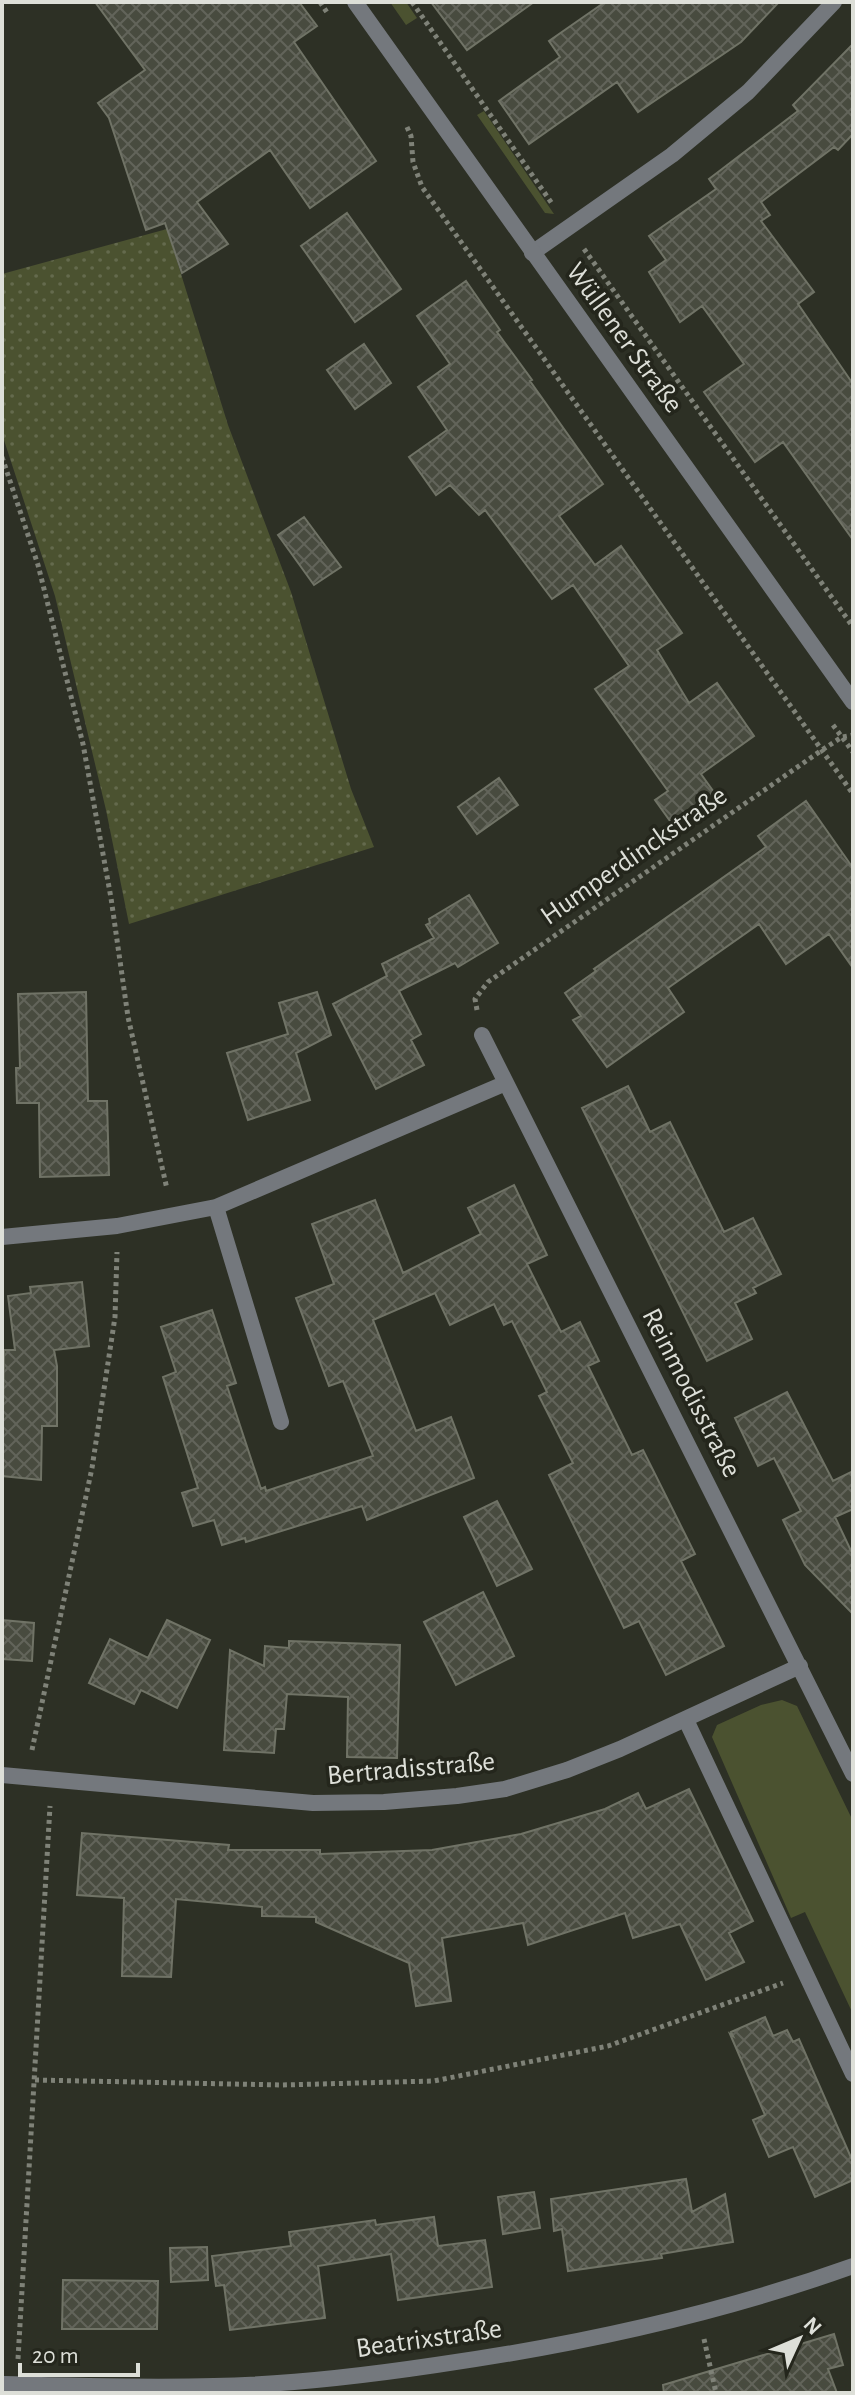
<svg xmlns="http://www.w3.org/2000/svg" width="855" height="2395" font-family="'Alegreya Sans',sans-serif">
	<defs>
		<pattern id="garden-dots" width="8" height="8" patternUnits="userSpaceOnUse" patternTransform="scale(2)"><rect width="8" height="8" fill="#4b5230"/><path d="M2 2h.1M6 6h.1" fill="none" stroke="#646a4d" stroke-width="1.8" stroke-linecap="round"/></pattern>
		<pattern id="building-cross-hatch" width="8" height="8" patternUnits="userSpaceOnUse" patternTransform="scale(2)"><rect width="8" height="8" fill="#484b3f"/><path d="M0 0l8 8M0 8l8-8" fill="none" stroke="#62645a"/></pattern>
	</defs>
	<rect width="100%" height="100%" fill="#2d3025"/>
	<path fill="#4b5230" d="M 390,2 L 406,2 L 417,18 L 406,25 Z
		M 484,111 L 554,214 L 545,213 L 477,115 Z
		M 782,1700 L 797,1706 L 853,1821 L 853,2014 L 805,1912 L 791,1918 L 712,1737 L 717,1725 L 761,1705 Z"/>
	<path fill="url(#garden-dots)" d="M 167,229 L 228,425 L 291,592 L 351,789 L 374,847 L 129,924 L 106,810 L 55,596 L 2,434 L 2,274 Z"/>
	<path fill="url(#building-cross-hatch)" stroke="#707366" stroke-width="2" d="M 95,2 L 299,2 L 317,26 L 294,42 L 376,161 L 310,208 L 270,150 L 197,202 L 228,244 L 182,273 L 165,223 L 146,230 L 109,118 L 98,103 L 145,70 Z
		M 431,2 L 534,2 L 467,50 Z
		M 605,2 L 779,2 L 741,42 L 638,112 L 617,82 L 529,144 L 499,101 L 560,57 L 549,41 Z
		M 853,44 L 853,134 L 838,150 L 834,147 L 761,202 L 770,215 L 761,221 L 814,292 L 798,304 L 853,384 L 853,540 L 783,442 L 755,462 L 704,392 L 744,364 L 702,306 L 680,322 L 649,272 L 666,260 L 649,236 L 716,189 L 709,179 L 798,111 L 793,105 Z
		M 347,213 L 401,289 L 355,322 L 301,246 Z
		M 466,281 L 500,330 L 497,332 L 532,380 L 530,381 L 603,484 L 559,516 L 595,565 L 621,546 L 682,633 L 657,650 L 689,703 L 717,683 L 754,736 L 701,774 L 721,802 L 678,832 L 655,800 L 668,791 L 595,689 L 629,666 L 573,585 L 552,599 L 485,510 L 479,515 L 450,485 L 436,495 L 409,457 L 447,430 L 418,387 L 450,364 L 417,316 Z
		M 364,344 L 391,383 L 355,409 L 327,370 Z
		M 304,517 L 341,567 L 314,585 L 278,535 Z
		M 499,778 L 518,805 L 477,834 L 458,807 Z
		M 806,801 L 853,868 L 853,968 L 829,934 L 786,964 L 759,924 L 668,988 L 684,1012 L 607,1067 L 573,1020 L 581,1016 L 565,993 L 596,971 L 594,969 L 766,847 L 758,836 Z
		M 469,895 L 498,943 L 458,967 L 455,963 L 399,991 L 421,1034 L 411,1040 L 424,1065 L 376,1089 L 333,1004 L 387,976 L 382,964 L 434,938 L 426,925 L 430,923 L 429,919 Z
		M 86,992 L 88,1101 L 107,1101 L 109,1175 L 40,1177 L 39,1103 L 17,1103 L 16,1068 L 20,1068 L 18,994 Z
		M 317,992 L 331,1035 L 296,1053 L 310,1100 L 248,1120 L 227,1053 L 288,1034 L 279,1003 Z
		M 628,1086 L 650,1132 L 670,1122 L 724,1232 L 753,1218 L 781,1274 L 753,1288 L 756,1293 L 735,1303 L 752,1339 L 707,1361 L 582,1108 Z
		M 514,1185 L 547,1255 L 527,1264 L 561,1332 L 580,1322 L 599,1361 L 588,1366 L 632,1455 L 643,1450 L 695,1554 L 681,1561 L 724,1646 L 666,1675 L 639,1621 L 624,1628 L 549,1475 L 573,1463 L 539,1396 L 547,1392 L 512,1321 L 504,1325 L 494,1304 L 450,1325 L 435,1293 L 373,1320 L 416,1431 L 451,1417 L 474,1478 L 367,1520 L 362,1506 L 246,1542 L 245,1538 L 222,1545 L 214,1520 L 193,1526 L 182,1493 L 198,1488 L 163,1377 L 176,1372 L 161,1327 L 212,1310 L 236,1383 L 227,1386 L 261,1489 L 265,1487 L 266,1491 L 373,1456 L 343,1381 L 329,1386 L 296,1298 L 334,1284 L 312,1224 L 375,1200 L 403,1273 L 481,1234 L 468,1208 Z
		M 82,1282 L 89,1346 L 54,1350 L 57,1366 L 57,1426 L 42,1426 L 41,1480 L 2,1476 L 4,1350 L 15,1350 L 8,1296 L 31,1293 L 30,1287 Z
		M 787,1392 L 833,1481 L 853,1471 L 853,1509 L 835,1517 L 853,1555 L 853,1614 L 805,1565 L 783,1520 L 801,1511 L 774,1458 L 758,1466 L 735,1418 Z
		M 497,1501 L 532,1569 L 497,1586 L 464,1517 Z
		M 483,1592 L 514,1656 L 456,1685 L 424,1622 Z
		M 2,1620 L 34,1623 L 32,1661 L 2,1659 Z
		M 167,1620 L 210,1640 L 177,1708 L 141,1690 L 134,1704 L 89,1683 L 110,1639 L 148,1658 Z
		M 289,1641 L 400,1645 L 397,1758 L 347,1757 L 348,1697 L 287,1694 L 284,1729 L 276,1729 L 274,1753 L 224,1750 L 230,1650 L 264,1666 L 265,1646 L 289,1648 Z
		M 689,1789 L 753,1921 L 729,1933 L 744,1962 L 706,1980 L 680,1924 L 633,1938 L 625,1913 L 528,1945 L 523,1923 L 442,1938 L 451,2001 L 416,2006 L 409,1963 L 316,1922 L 316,1917 L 262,1916 L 262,1907 L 176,1899 L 171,1977 L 122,1976 L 124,1898 L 77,1895 L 82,1833 L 229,1845 L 228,1850 L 320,1850 L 320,1854 L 432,1850 L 521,1834 L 605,1809 L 638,1793 L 646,1809 Z
		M 765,2017 L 773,2036 L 787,2030 L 793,2042 L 799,2039 L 853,2162 L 853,2180 L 815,2197 L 793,2147 L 769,2157 L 753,2120 L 765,2115 L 730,2034 L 733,2036 L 731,2032 Z
		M 686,2179 L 692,2212 L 725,2194 L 733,2242 L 661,2254 L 662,2258 L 568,2271 L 562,2229 L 554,2231 L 551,2199 Z
		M 534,2192 L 540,2228 L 503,2234 L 498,2197 Z
		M 434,2217 L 438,2246 L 485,2240 L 492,2287 L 398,2300 L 391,2254 L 318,2266 L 325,2318 L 230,2330 L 224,2285 L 216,2286 L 212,2256 L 291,2246 L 289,2232 L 375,2220 L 376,2225 Z
		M 207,2247 L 208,2280 L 171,2282 L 170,2248 Z
		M 63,2280 L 158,2281 L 157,2329 L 62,2329 Z
		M 834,2334 L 843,2365 L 828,2369 L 837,2393 L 664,2393 L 663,2385 Z"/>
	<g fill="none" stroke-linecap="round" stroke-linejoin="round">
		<path stroke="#7f8278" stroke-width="5" stroke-dasharray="4 4" stroke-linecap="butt" d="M 320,2 L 328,14
			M 412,2 L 553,205
			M 407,127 L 411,136 L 413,162 L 422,187 L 853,794
			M 584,249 L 853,627
			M 2,457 L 38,565 L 83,744 L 111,898 L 128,1017 L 167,1189
			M 833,725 L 853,752
			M 477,1010 L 475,999 L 488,982 L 822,750 L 842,737 L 853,735
			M 32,1750 L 92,1468 L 115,1317 L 117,1252
			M 35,2080 L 282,2085 L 434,2081 L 608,2046 L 783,1983
			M 704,2339 L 716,2393
			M 18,2359 L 50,1806"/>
		<path stroke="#74787d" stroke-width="16" d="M 532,253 L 672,155 L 748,92 L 834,2
			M 482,1035 L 853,1774
			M 216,1207 L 281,1422
			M 2,1237 L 117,1226 L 216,1207 L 506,1083
			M 686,1720 L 853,2074
			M 2,1775 L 313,1803 L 384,1802 L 457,1796 L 505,1789 L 567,1770 L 620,1749 L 800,1666"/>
		<path stroke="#74787d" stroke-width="16" d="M 355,2 L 853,702
			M 2,2384 C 73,2386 143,2388 214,2386 C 288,2385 362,2376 436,2365 C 577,2345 719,2314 853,2266"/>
	</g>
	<g text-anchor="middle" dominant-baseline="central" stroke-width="7" stroke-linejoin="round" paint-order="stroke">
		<g font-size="28" fill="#dddfd8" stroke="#24261c">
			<text transform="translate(624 338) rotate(54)">Wüllener Straße</text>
			<text transform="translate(634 856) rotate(-35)">Humperdinckstraße</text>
			<text transform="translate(691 1393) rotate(63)">Reinmodisstraße</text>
			<text transform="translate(411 1769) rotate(-5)">Bertradisstraße</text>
			<text transform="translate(429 2339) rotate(-8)">Beatrixstraße</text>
		</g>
	</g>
	<rect width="855" height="2395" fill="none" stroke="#dddfd8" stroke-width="8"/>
	<g transform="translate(799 2339) rotate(46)" stroke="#24261c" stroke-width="6" paint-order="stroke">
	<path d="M0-6L14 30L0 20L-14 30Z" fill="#dddfd8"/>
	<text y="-12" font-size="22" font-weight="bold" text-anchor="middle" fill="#dddfd8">N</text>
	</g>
	<path d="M20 2363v12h118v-12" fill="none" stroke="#dddfd8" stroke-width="4"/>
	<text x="32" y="2363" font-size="24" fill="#dddfd8" stroke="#24261c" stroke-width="6" paint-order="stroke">20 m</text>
</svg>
